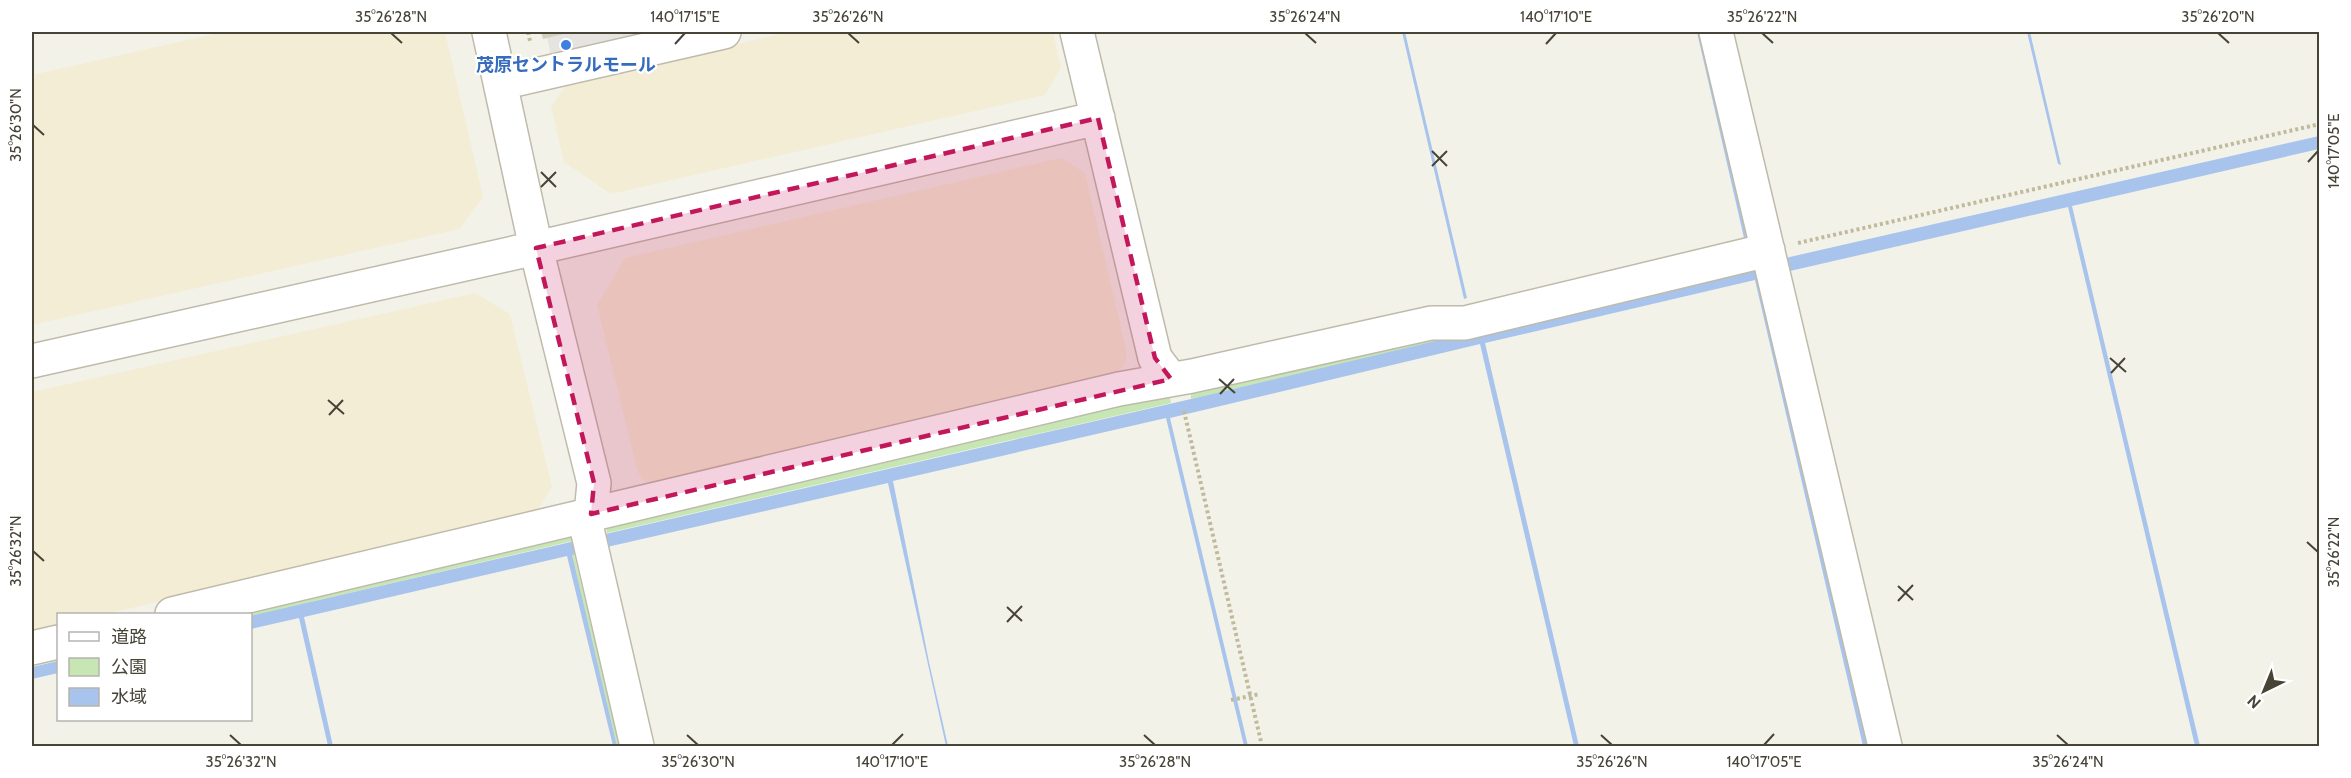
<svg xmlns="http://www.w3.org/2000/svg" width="2351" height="778" font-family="Cabin,'Noto Sans JP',sans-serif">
	<rect width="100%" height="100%" fill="#f3f2e9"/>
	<path fill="#f4edd5" d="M 223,32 L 445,32 L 483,197 L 460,229 L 32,325 L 32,75 Z
		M 789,32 L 1053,32 L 1061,68 L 1045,95 L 611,194 L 564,162 L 551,107 L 567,84 Z
		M 1061,158 L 1085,173 L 1127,354 L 1124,365 L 1117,374 L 651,484 L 645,481 L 638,473 L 597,305 L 625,258 Z
		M 475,293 L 510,314 L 552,487 L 536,513 L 106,614 L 58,614 L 58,626 L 32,632 L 32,392 Z"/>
	<path fill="#c6e6b3" d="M 1756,261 L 1761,265 L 1191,399 L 1191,394 Z
		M 1169,393 L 1171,403 L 607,533 L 606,525 Z
		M 570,535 L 572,541 L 251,616 L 234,614 Z
		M 574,554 L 620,746 L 617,746 L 571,555 Z"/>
	<path fill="#e5e4e0" d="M 546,32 L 667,32 L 551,56 Z"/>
	<path fill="#a8c4ed" d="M 1402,32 L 1405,32 L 1467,298 L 1464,299 Z
		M 1697,32 L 1701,32 L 1747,237 L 1744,238 Z
		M 2027,32 L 2030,32 L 2061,165 L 2058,164 Z
		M 2319,136 L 2319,149 L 2072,206 L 2200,746 L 2195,746 L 2068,207 L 1760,278 L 1867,746 L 1863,746 L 1755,280 L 1485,343 L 1579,746 L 1574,746 L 1480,344 L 1170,418 L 1248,746 L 1244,746 L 1166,418 L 893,481 L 929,662 L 948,746 L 946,746 L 888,483 L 572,555 L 617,746 L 613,746 L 567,556 L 304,617 L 333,746 L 328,746 L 299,618 L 251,629 L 250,616 L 1191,399 L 1781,259 Z
		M 58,661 L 58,673 L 32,679 L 32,667 Z"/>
	<path fill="#d5d0be" d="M 541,32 L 571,32 L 543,39 Z"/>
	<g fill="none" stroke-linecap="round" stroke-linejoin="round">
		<g stroke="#bfbbab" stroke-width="36">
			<path id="minor" d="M 489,32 L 536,248 L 594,483 L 591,514 L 587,529 L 637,746
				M 1077,32 L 1155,358 L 1171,379
				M 1716,32 L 1885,746
				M 501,83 L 724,32
				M 32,361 L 536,248 L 1098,118
				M 172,614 L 1119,389 L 1192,376 L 1431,323 L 1465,323 L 1768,250
				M 32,648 L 58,642"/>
		</g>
		<path stroke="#c0ba9d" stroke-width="4" stroke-dasharray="3 3" stroke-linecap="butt" d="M 528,32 L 530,41
			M 1798,243 L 2320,124
			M 1184,411 L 1262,746
			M 1231,700 L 1260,694"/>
		<use href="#minor" stroke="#fff" stroke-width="33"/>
	</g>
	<path fill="#c2185b" fill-opacity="0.2" stroke="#c2185b" stroke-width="4.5" stroke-dasharray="12 8" stroke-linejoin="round" d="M 1098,118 L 1155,358 L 1171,379 L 591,514 L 594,483 L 536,248 Z"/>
	<path fill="none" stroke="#474337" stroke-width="2" d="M 391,33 L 402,43M 848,33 L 859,43M 1305,33 L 1316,43M 1762,33 L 1773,43M 2218,33 L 2229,43M 675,44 L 685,33M 1546,44 L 1556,33M 33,125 L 44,135M 1432,151 L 1447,166M 2308,162 L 2318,151M 1432,166 L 1447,151M 541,172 L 556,187M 541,187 L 556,172M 2110,358 L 2126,372M 2111,373 L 2125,358M 1219,379 L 1235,393M 1220,394 L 1234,379M 328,400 L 344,414M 329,415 L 343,400M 2307,542 L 2318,552M 33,551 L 44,561M 1898,586 L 1913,600M 1898,601 L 1913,585M 1007,607 L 1022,621M 1007,622 L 1022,606M 230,735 L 241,745M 687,735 L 698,745M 1144,735 L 1155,745M 1601,735 L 1612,745M 2057,735 L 2068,745M 892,745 L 903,734M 1764,745 L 1774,734"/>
	<circle fill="#3f7fe0" stroke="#fff" stroke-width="2" cx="566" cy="45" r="6"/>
	<g text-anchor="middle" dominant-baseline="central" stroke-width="4.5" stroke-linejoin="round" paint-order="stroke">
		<g font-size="18" font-weight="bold" fill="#366cbe" stroke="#fff">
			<text x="566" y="65">茂原セントラルモール</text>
		</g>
	</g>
	<rect width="2351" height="778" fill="none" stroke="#ffffff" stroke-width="66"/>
	<rect x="57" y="613" width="195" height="108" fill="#ffffff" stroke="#b5b4af" stroke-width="1.5"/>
	<rect x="69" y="632" width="30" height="9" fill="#ffffff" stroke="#b5b4af" stroke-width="1.5"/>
	<text x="111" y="643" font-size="18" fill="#474337">道路</text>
	<rect x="69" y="658" width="30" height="18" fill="#c6e6b3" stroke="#b5b4af" stroke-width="1.5"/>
	<text x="111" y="673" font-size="18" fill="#474337">公園</text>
	<rect x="69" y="688" width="30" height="18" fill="#a8c4ed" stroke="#b5b4af" stroke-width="1.5"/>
	<text x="111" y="703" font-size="18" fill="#474337">水域</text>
	<g transform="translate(2264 691) rotate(223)" stroke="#ffffff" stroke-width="4.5" paint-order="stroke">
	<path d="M0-4.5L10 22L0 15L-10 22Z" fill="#474337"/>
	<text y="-9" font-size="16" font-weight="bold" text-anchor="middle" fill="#474337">N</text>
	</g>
	<rect x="33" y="33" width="2285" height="712" fill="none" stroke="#474337" stroke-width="2"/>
	<g font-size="15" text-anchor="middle" fill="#474337">
		<text x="391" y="22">35°26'28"N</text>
		<text x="685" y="22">140°17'15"E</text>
		<text x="848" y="22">35°26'26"N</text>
		<text x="1305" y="22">35°26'24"N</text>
		<text x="1556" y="22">140°17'10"E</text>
		<text x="1762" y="22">35°26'22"N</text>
		<text x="2218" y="22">35°26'20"N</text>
		<text transform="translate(16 125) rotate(-90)" y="5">35°26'30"N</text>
		<text transform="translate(2334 151) rotate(-90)" y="5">140°17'05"E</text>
		<text transform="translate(16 551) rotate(-90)" y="5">35°26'32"N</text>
		<text transform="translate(2334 552) rotate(-90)" y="5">35°26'22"N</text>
		<text x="241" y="767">35°26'32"N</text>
		<text x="698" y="767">35°26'30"N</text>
		<text x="892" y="767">140°17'10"E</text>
		<text x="1155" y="767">35°26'28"N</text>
		<text x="1612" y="767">35°26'26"N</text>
		<text x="1764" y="767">140°17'05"E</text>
		<text x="2068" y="767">35°26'24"N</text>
	</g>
</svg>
